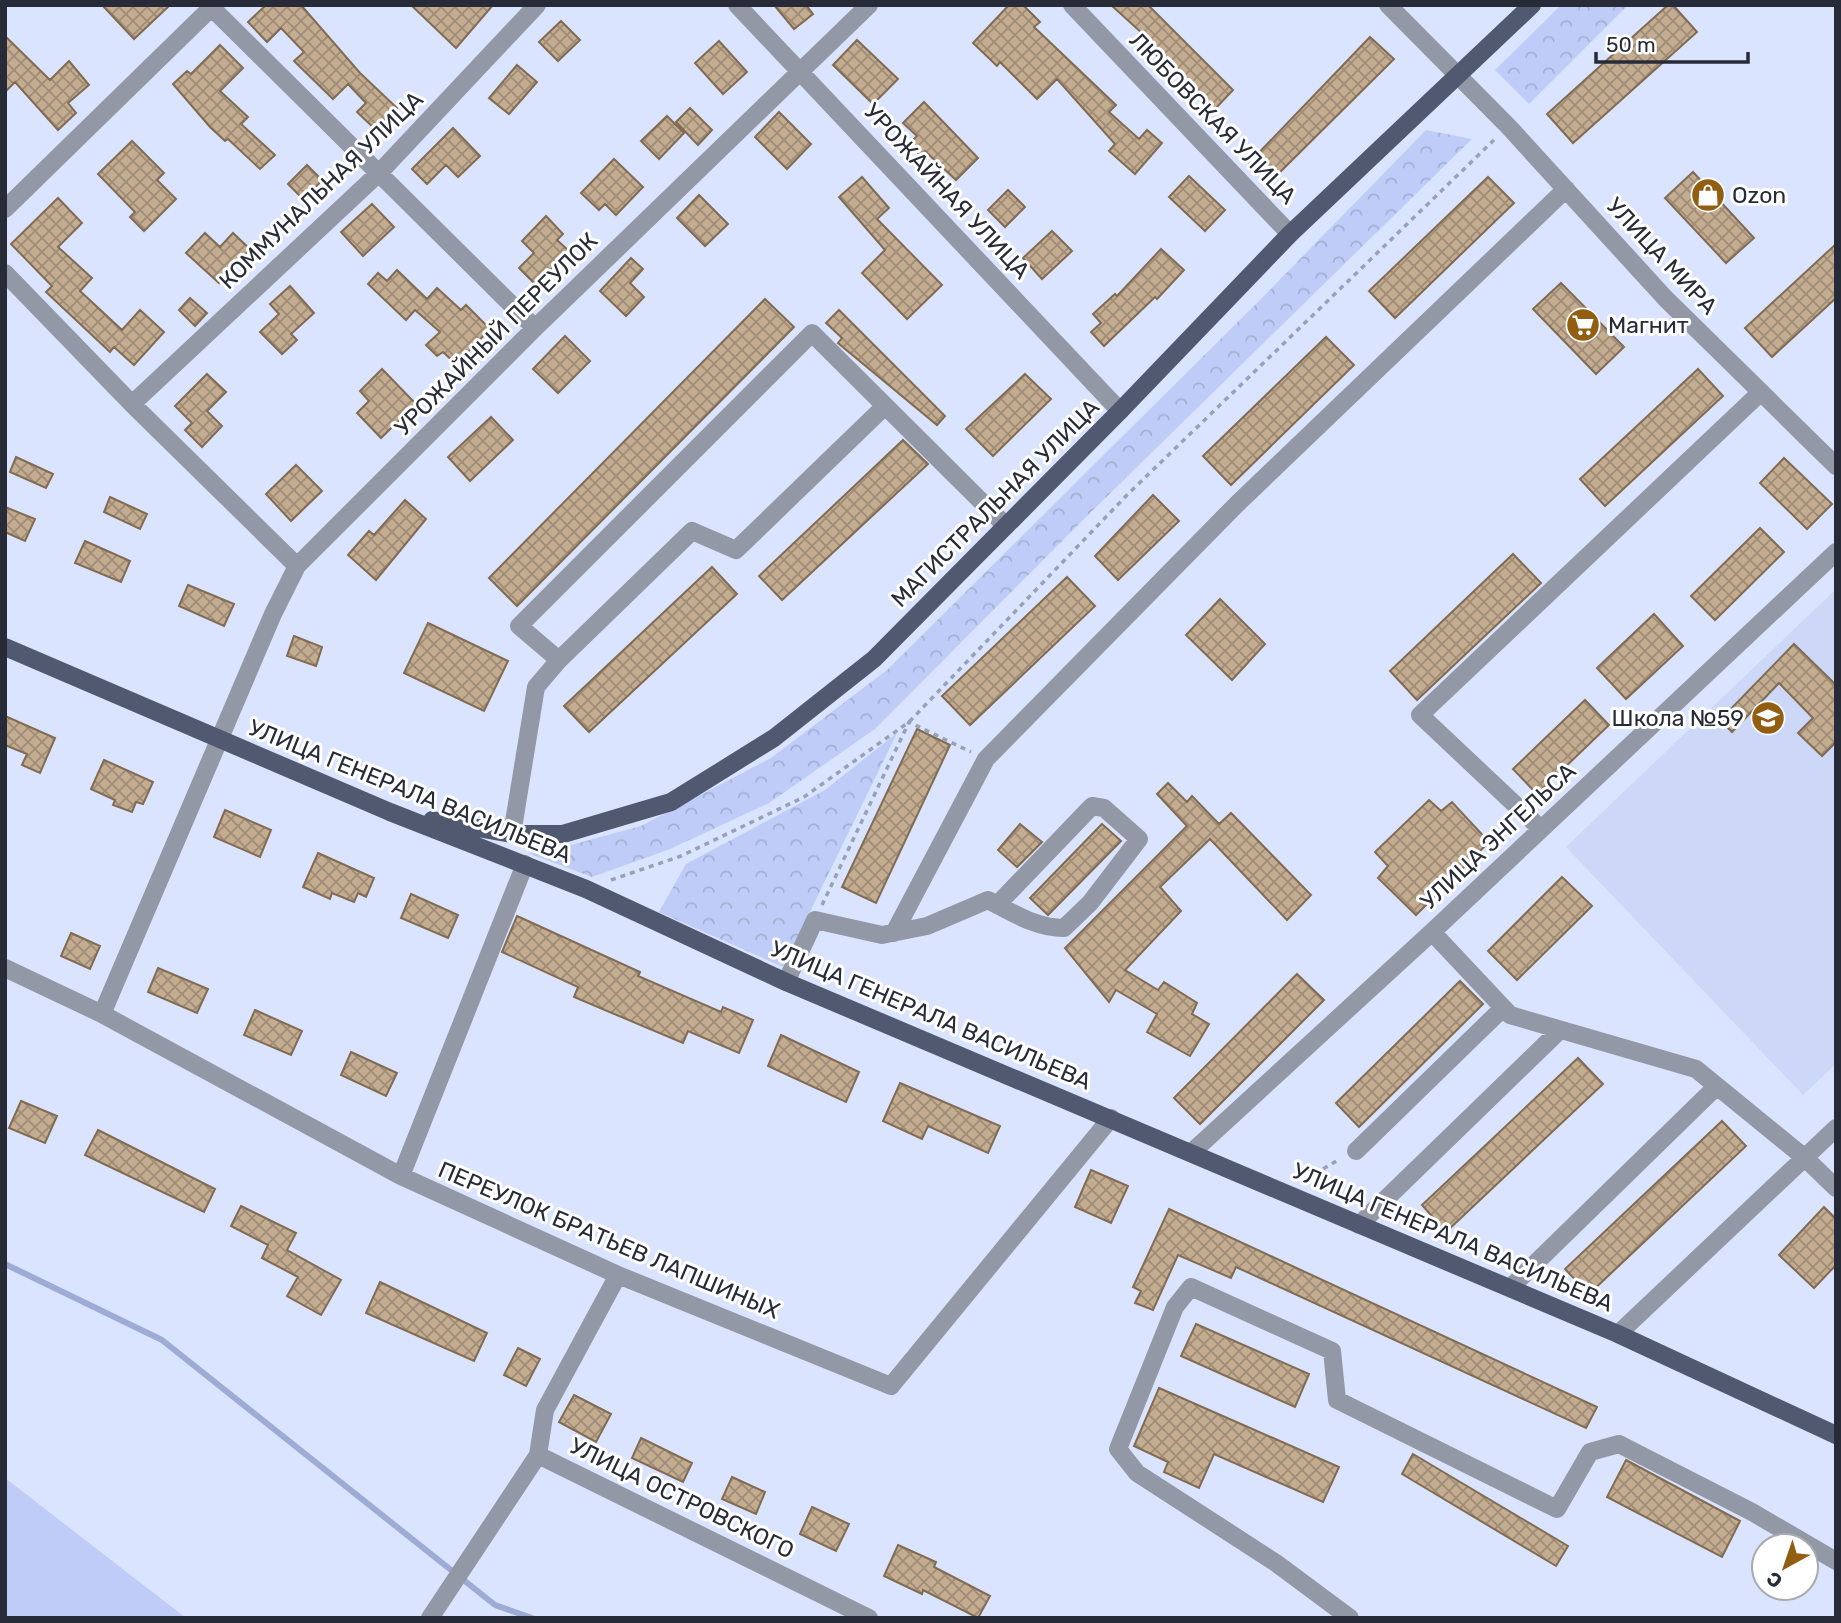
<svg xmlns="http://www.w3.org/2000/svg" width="1841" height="1623" font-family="Rubik,sans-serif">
	<defs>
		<pattern id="forest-crowns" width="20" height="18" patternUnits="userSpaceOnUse" patternTransform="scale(1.75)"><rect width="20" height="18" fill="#beccf7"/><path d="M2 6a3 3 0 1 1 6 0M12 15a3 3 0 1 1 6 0" fill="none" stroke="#a3afd4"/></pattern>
		<pattern id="building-cross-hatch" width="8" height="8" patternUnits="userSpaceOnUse" patternTransform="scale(1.75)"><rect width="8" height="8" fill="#c4ac91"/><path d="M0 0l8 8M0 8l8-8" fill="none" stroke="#9f8c77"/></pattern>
	</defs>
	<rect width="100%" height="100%" fill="#dae4fe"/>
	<path fill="#cdd8f8" d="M 1836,589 L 1836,1064 L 1803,1095 L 1566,847 Z"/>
	<path fill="url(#forest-crowns)" d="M 1561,5 L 1628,5 L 1529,104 L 1495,70 Z
		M 1426,130 L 1472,139 L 1089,514 L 875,729 L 769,803 L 670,849 L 592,877 L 528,853 L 560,848 L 641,826 L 771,758 L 887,670 L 1262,298 Z
		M 897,733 L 783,967 L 659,912 L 686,864 L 825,790 Z"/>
	<path fill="#beccf7" d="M 5,1478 L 186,1618 L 5,1618 Z"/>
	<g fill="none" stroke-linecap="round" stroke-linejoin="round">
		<path stroke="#9dabd5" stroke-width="6" d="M 5,1264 L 162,1340 L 495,1605 L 532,1618"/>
	</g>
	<path fill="url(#building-cross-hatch)" stroke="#816b52" stroke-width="2" d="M 102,5 L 170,5 L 134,39 Z
		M 266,5 L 301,5 L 360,73 L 397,108 L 376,130 L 357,112 L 366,103 L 348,84 L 333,99 L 294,61 L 304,52 L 281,28 L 267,42 L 248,22 Z
		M 411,5 L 493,5 L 456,48 Z
		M 774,5 L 806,5 L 813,14 L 794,29 Z
		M 1009,5 L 1023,5 L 1040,22 L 1034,27 L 1116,105 L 1109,112 L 1139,139 L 1147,130 L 1162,143 L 1135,174 L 1109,151 L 1115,144 L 1057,79 L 1037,99 L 1000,62 L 997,66 L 973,43 Z
		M 1111,5 L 1148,5 L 1233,90 L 1214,110 L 1150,49 L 1154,44 Z
		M 1668,5 L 1673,5 L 1697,32 L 1573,143 L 1547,114 Z
		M 561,21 L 580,40 L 558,61 L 539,42 Z
		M 5,36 L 50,80 L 69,61 L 89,85 L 68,103 L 76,113 L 58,130 L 15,82 L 5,92 Z
		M 1370,37 L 1394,59 L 1269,183 L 1249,163 Z
		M 857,40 L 898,79 L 873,104 L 833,65 Z
		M 719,41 L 747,72 L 723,94 L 695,63 Z
		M 220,45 L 243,68 L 220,91 L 248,117 L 241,124 L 275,155 L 260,169 L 228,139 L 225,141 L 210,127 L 173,84 L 187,71 L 191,74 Z
		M 517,65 L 537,82 L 509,114 L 489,98 Z
		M 924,102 L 978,158 L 956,180 L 925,151 L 921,156 L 909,144 L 917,136 L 903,123 Z
		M 690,108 L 712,130 L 698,145 L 676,122 Z
		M 779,112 L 811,144 L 787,169 L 755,137 Z
		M 667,116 L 684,133 L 659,159 L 641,141 Z
		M 453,128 L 480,156 L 458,177 L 446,165 L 427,184 L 412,169 Z
		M 132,141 L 164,173 L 157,180 L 176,199 L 144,231 L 130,217 L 135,212 L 98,174 Z
		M 614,159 L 643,187 L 616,215 L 605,204 L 599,210 L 581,193 Z
		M 307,165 L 322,180 L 304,200 L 288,184 Z
		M 1693,172 L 1754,238 L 1726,263 L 1665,198 Z
		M 1189,176 L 1225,210 L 1205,231 L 1169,197 Z
		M 862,177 L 889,208 L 877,219 L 942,285 L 907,319 L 862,273 L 885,250 L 839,197 Z
		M 1488,177 L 1514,203 L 1395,318 L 1369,291 Z
		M 1008,190 L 1025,207 L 1005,227 L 988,210 Z
		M 699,195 L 728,224 L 705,246 L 677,218 Z
		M 58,198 L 82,223 L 58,247 L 92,278 L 80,291 L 122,330 L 140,310 L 164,332 L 134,365 L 114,347 L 110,352 L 46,292 L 52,286 L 11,244 Z
		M 372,204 L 394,227 L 363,256 L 341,232 Z
		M 546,216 L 563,234 L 557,240 L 569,251 L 536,285 L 519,268 L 534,253 L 522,241 Z
		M 1052,231 L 1072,251 L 1042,279 L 1023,258 Z
		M 205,233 L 220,247 L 233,233 L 250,249 L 219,283 L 186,253 Z
		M 1836,244 L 1836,298 L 1772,357 L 1745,328 Z
		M 1161,249 L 1184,270 L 1157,299 L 1155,297 L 1104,346 L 1091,332 L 1101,323 L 1093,314 L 1115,294 L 1117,296 Z
		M 631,258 L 643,269 L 630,283 L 644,297 L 626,316 L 600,291 Z
		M 397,270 L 427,299 L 437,288 L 461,310 L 466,305 L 490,329 L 456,364 L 443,352 L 437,356 L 426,345 L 440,332 L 415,310 L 406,320 L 368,284 L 378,273 L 387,281 Z
		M 1561,283 L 1624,347 L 1596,374 L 1533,309 Z
		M 290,286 L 314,313 L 291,334 L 297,340 L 282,354 L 260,332 L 279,314 L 270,304 Z
		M 190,298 L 207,313 L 195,326 L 179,310 Z
		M 765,299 L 794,327 L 517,606 L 489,578 Z
		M 839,310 L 945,416 L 937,425 L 838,343 L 842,338 L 826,323 Z
		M 565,336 L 590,361 L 558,393 L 533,369 Z
		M 1326,337 L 1354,365 L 1231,485 L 1203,456 Z
		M 382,369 L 416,404 L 381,438 L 357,413 L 369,401 L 360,391 Z
		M 1698,369 L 1723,396 L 1605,506 L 1580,479 Z
		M 207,374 L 226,392 L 207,411 L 222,426 L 202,447 L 185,430 L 192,423 L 175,406 Z
		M 1025,374 L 1051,399 L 993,456 L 966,429 Z
		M 491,417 L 513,440 L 470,481 L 448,457 Z
		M 903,440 L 928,464 L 782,600 L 759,576 Z
		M 16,457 L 53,474 L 46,488 L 10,472 Z
		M 1784,458 L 1832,504 L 1807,529 L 1760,483 Z
		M 296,465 L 322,491 L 291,521 L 266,494 Z
		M 1153,495 L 1179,521 L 1118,580 L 1095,556 Z
		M 110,497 L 147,514 L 140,529 L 104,512 Z
		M 405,500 L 426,519 L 376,580 L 348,555 L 369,531 L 374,535 Z
		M 5,507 L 35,519 L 25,541 L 5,532 Z
		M 1760,528 L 1784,552 L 1715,620 L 1691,596 Z
		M 85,541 L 130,561 L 121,582 L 75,563 Z
		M 1513,554 L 1541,583 L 1417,700 L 1390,671 Z
		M 712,567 L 737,594 L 589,732 L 564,706 Z
		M 1067,577 L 1095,606 L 970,725 L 942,696 Z
		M 188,585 L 234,604 L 224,626 L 179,606 Z
		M 1220,599 L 1265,644 L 1232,680 L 1186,635 Z
		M 1654,614 L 1683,646 L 1626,699 L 1597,668 Z
		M 428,623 L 508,661 L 484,711 L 404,673 Z
		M 294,636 L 322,647 L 316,666 L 287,656 Z
		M 1794,644 L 1836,685 L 1836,742 L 1822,756 L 1798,733 L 1813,718 L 1779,683 L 1732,732 L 1720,720 Z
		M 1585,700 L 1609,725 L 1537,794 L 1513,769 Z
		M 5,716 L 55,738 L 40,773 L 22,765 L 27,754 L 5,745 Z
		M 917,729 L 950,745 L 876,903 L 842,887 Z
		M 104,760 L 153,782 L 143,804 L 136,802 L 132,812 L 113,805 L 115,800 L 91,789 Z
		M 1168,783 L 1187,802 L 1192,796 L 1219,824 L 1231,813 L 1311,895 L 1287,920 L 1210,839 L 1160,887 L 1181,911 L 1125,970 L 1158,990 L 1164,982 L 1197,1003 L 1192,1014 L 1209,1024 L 1190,1056 L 1147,1032 L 1157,1014 L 1116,990 L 1109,1002 L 1065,948 L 1187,826 L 1157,794 Z
		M 1429,800 L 1441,811 L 1452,802 L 1489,842 L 1416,915 L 1378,878 L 1388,866 L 1375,852 Z
		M 225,810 L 271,830 L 260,857 L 214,837 Z
		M 1020,824 L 1042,842 L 1017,867 L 998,850 Z
		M 1102,824 L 1121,841 L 1048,915 L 1030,898 Z
		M 318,853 L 374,878 L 366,897 L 358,893 L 354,902 L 332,893 L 330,899 L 303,887 Z
		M 1562,877 L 1592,906 L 1517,980 L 1488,951 Z
		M 411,894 L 458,915 L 448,938 L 401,918 Z
		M 517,916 L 640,972 L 638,976 L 721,1012 L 723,1007 L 753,1020 L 739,1053 L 688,1031 L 683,1043 L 574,997 L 578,987 L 502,952 Z
		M 71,933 L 100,946 L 90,969 L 61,956 Z
		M 158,968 L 208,989 L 197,1013 L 148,992 Z
		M 1297,974 L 1324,1000 L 1200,1124 L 1174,1098 Z
		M 1460,981 L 1483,1004 L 1359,1127 L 1336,1103 Z
		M 255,1010 L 302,1031 L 291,1055 L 244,1035 Z
		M 781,1035 L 859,1072 L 846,1102 L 768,1066 Z
		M 351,1052 L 397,1073 L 386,1096 L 341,1075 Z
		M 1578,1058 L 1603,1084 L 1446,1232 L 1422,1205 Z
		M 900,1083 L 1000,1126 L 988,1153 L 928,1126 L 922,1139 L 883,1121 Z
		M 21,1101 L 57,1116 L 45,1143 L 9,1128 Z
		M 1722,1121 L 1746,1146 L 1589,1294 L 1565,1269 Z
		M 98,1130 L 215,1189 L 204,1212 L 85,1155 Z
		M 1091,1170 L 1128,1186 L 1111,1223 L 1075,1207 Z
		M 241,1206 L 296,1233 L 287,1250 L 341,1280 L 321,1315 L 287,1296 L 298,1277 L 262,1258 L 268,1245 L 231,1226 Z
		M 1824,1207 L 1836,1219 L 1836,1265 L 1814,1288 L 1779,1255 Z
		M 1169,1209 L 1597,1407 L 1586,1428 L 1236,1267 L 1231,1278 L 1178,1255 L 1153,1310 L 1135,1303 L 1141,1291 L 1133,1287 Z
		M 380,1282 L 487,1333 L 474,1361 L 366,1313 Z
		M 1196,1324 L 1309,1374 L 1295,1407 L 1181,1356 Z
		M 518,1348 L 540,1359 L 526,1386 L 504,1375 Z
		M 1159,1388 L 1339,1467 L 1323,1502 L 1214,1454 L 1199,1488 L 1164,1472 L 1168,1462 L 1134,1446 Z
		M 574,1395 L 611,1414 L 596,1442 L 559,1422 Z
		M 641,1438 L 692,1463 L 683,1482 L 632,1458 Z
		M 1413,1454 L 1568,1546 L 1556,1566 L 1402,1474 Z
		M 1626,1460 L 1740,1521 L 1722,1557 L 1607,1497 Z
		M 732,1477 L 765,1492 L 756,1514 L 722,1499 Z
		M 812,1507 L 849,1524 L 836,1551 L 800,1534 Z
		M 898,1545 L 936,1562 L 934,1567 L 990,1596 L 978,1618 L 923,1590 L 922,1594 L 884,1576 Z"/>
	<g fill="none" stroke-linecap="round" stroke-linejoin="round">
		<path stroke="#99a1b6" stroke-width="3.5" stroke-dasharray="5 5" stroke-linecap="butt" d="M 611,880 L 681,856 L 804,797 L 909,722 L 1127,495 L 1494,140
			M 822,905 L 909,722 L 971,752
			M 1306,1179 L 1340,1159"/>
		<path stroke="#9398a6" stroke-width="18" d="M 209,5 L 535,328
			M 737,5 L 1120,411
			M 1072,5 L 1290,234
			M 1388,5 L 1508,126 L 1665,298 L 1836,466
			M 5,209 L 214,5
			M 5,273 L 132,404 L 297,566
			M 132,404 L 380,172 L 537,5
			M 559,660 L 692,531 L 736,550 L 885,406
			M 1541,829 L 1420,715 L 1761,392
			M 512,834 L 536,687 L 559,660 L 519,626 L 812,333 L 1006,526
			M 1432,932 L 1510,1015 L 1696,1069 L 1805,1158 L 1836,1188
			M 894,933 L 986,759 L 1237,504 L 1566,189
			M 5,968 L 102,1014 L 401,1176 L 618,1275 L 891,1386 L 1111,1118
			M 786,982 L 815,920 L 882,935 L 927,926 L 988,900 C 1013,913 1036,928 1064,928 L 1090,903 L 1139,839 L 1104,808 L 1092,806 L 997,905
			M 102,1014 L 273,614 L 297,566 L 535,328 L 869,5
			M 1356,1151 L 1503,1008
			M 1191,1153 L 1432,932 L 1836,552
			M 401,1176 L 525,864
			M 1359,1225 L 1560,1030
			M 618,1275 L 545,1410 L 538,1455 L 869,1618
			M 1510,1288 L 1717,1086
			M 1618,1334 L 1836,1128
			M 430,1618 L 538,1455
			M 1350,1618 L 1276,1563 L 1137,1473 L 1118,1449 L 1175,1307 L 1191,1287 L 1332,1351 L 1337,1400 L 1557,1509 L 1590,1452 L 1619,1444 L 1752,1512 L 1836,1561"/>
		<path stroke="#515971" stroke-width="18" d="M 5,647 L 390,812 L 586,889 L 786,982 L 1618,1334 L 1836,1435
			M 432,820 L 512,834 L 563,834 L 671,802 L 774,738 L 874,659 L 1120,411 L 1290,234 L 1532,5"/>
	</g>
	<defs>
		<g id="shop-disc" transform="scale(1.75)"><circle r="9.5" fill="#925e11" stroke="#fff"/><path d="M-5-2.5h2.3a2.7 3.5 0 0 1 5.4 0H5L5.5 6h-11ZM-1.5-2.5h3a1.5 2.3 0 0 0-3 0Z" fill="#fff"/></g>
		<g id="supermarket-disc" transform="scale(1.75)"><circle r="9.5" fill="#925e11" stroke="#fff"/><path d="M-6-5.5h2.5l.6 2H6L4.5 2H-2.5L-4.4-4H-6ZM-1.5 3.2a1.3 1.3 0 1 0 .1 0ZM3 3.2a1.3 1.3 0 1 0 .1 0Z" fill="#fff"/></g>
		<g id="school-disc" transform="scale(1.75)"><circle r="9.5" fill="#925e11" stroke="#fff"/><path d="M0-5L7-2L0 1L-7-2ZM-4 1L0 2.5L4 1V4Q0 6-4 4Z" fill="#fff"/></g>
	</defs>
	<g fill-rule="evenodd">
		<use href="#shop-disc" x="1708" y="195"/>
		<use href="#supermarket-disc" x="1583" y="325"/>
		<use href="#school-disc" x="1768" y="718"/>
	</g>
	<g text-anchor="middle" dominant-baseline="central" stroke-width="6" stroke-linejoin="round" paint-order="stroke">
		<g font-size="23" fill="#272b38" stroke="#fff">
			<text transform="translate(1213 118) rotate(46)">ЛЮБОВСКАЯ УЛИЦА</text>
			<text transform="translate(321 190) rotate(-44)">КОММУНАЛЬНАЯ УЛИЦА</text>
			<text transform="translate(947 191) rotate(47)">УРОЖАЙНАЯ УЛИЦА</text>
			<text transform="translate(1662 256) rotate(47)">УЛИЦА МИРА</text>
			<text transform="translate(496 334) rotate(-45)">УРОЖАЙНЫЙ ПЕРЕУЛОК</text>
			<text transform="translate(995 503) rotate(-45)">МАГИСТРАЛЬНАЯ УЛИЦА</text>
			<text transform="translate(410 791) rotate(22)">УЛИЦА ГЕНЕРАЛА ВАСИЛЬЕВА</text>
			<text transform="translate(1498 836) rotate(-43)">УЛИЦА ЭНГЕЛЬСА</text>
			<text transform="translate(931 1015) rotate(23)">УЛИЦА ГЕНЕРАЛА ВАСИЛЬЕВА</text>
			<text transform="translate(1453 1237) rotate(23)">УЛИЦА ГЕНЕРАЛА ВАСИЛЬЕВА</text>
			<text transform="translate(609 1240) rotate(23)">ПЕРЕУЛОК БРАТЬЕВ ЛАПШИНЫХ</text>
			<text transform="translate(682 1498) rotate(26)">УЛИЦА ОСТРОВСКОГО</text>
		</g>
		<g font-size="23" fill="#272b38" stroke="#fff" text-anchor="start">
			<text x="1732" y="195">Ozon</text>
			<text x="1608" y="325">Магнит</text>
			<text x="1744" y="718" text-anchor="end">Школа №59</text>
		</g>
	</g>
	<rect width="1841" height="1623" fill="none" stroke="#272b38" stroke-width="14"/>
	<g transform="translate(1785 1567) rotate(220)"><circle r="33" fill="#ffffff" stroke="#a9aaaf" stroke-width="2"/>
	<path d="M0-5L12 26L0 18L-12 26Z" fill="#925e11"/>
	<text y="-10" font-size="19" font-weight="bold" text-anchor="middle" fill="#272b38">С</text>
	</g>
	<path d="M1596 52v10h152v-10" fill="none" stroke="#272b38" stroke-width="3.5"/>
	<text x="1606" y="52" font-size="21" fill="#272b38" stroke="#ffffff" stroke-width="5" paint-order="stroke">50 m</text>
</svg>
